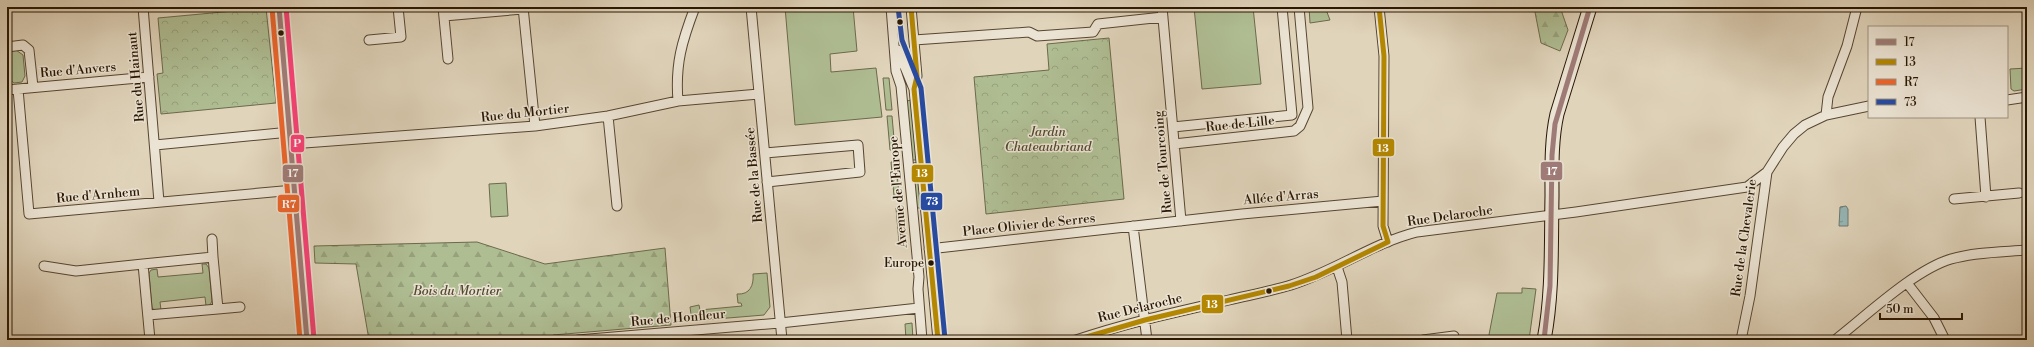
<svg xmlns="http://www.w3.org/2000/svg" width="2034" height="347" font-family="'Libre Bodoni',serif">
	<defs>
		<pattern id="forest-firs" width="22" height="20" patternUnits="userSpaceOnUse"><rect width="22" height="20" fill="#afbd93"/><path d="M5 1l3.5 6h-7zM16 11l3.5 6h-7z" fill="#97a27d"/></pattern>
		<pattern id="park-crowns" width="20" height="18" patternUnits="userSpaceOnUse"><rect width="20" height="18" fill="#afbd93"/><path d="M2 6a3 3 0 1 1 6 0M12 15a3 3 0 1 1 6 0" fill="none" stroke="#97a27d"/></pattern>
		<pattern id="water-ripples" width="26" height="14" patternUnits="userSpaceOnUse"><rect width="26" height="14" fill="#96b7b8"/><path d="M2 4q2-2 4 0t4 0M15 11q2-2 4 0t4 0" fill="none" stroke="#7a9493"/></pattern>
	</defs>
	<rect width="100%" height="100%" fill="#e0d4bb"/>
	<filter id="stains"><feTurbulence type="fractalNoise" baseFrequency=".005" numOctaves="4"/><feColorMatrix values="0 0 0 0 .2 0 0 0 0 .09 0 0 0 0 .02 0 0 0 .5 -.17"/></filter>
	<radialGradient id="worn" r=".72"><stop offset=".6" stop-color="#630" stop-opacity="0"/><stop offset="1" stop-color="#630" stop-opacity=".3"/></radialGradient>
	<path fill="#afbd93" stroke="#6c6a4b" d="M 785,7 L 853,7 L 857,51 L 830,54 L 831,72 L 876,68 L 882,117 L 795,125 Z
		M 1194,7 L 1253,7 L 1261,84 L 1202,89 Z
		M 1309,7 L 1325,7 L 1330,20 L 1310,23 Z
		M 16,50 L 23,55 L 25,76 L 22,82 L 14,83 L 9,79 L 7,64 L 9,52 Z
		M 2027,68 L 2027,89 L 2014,91 L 2011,89 L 2010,69 Z
		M 883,78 L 889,78 L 892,110 L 886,110 Z
		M 912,100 L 918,160 L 911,160 L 906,101 Z
		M 887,116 L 892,116 L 895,150 L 890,150 Z
		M 891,162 L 896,162 L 899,196 L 894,196 Z
		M 918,162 L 922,208 L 916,208 L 912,163 Z
		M 506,183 L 508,216 L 491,217 L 489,184 Z
		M 896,208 L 901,208 L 904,241 L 899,242 Z
		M 202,264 L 206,264 L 209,268 L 212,301 L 210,305 L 206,306 L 205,297 L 160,302 L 161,310 L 156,311 L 152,308 L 149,273 L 151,270 L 157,269 L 158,277 L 203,273 Z
		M 767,273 L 770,307 L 764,315 L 692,321 L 690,307 L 699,305 L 700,310 L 742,306 L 741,303 L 738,303 L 737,294 C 750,295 754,285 753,274 Z
		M 1522,288 L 1536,289 L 1529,340 L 1488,340 L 1497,293 L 1522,293 Z
		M 912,323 L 913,340 L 906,340 L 905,324 Z"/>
	<path fill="url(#forest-firs)" stroke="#6c6a4b" d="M 1534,7 L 1560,7 L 1568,30 L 1560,51 L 1541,43 Z
		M 477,242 L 545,264 L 665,248 L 671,325 L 553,335 L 553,340 L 369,340 L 356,264 L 315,263 L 314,246 Z"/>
	<path fill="url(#park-crowns)" stroke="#6c6a4b" d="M 266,8 L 276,103 L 161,114 L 157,74 L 163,73 L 158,18 Z
		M 1109,38 L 1124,199 L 986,214 L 974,77 L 1049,70 L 1047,44 Z"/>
	<path fill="url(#water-ripples)" stroke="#6a7770" d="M 1846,206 L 1848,209 L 1848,226 L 1839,226 L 1840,207 Z"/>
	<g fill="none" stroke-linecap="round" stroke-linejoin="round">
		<g stroke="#574631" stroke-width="11">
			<path id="street" d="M 143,7 L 159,202
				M 279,7 L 307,340
				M 443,7 L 448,59
				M 523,7 L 535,126
				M 751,7 L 782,340
				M 891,7 L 896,71 L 901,86 L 919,277 L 918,289 L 922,340
				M 911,7 L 917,76 L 914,89
				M 1162,7 L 1181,221
				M 1379,7 L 1384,56 L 1383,226 L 1388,242
				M 444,16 L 523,9
				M 369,40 L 401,37 L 398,7
				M 914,40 L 1029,32 L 1037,36 L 1093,32 L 1098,24 L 1163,17
				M 7,47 L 23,45 L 29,50 L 33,87
				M 898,50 L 914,89 L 938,340
				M 18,89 L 29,214 L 294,190
				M 7,90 L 149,77
				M 2007,100 L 2027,97
				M 678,101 C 675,64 682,41 695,7
				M 1826,115 L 1828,97 L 1847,46 L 1857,7
				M 608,116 L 617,206
				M 1980,117 L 1986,197
				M 1173,127 L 1292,115 L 1282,7
				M 291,144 L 535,126 L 608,116 L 678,101 L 759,94
				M 1174,144 L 1294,131 L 1300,126 L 1308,108 L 1299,7
				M 155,145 L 290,132
				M 765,153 L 858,145 L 860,172 L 767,182
				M 1954,199 L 2019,193
				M 1133,226 L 1147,340
				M 212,239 L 213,257
				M 929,249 L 1242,214 L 1383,201
				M 44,266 L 76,271 L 143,264
				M 1337,267 L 1342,282 L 1347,340
				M 1907,283 L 1934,318 L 1945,340
				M 218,309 L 240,307
				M 148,315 L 218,309 L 213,257 L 143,264 L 150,340
				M 578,340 L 780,323 L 919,308
				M 1076,340 C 1126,323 1177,312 1229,300 C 1250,295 1271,291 1291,285 C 1335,271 1373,243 1417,232 L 1576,212 L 1747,187 L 1767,172
				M 1423,340 L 1454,336
				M 1741,340 L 1750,296 L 1767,172 L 1783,147 L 1794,134 L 1805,125 L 1826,115 L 1869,106
				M 1835,340 C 1866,316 1914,270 1951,259 C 1975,252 2002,252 2027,250"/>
		</g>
		<g stroke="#291703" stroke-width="15">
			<path id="secondary" d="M 1544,340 C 1553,293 1551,244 1552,196 C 1552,168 1551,141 1557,114 L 1590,7"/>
		</g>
		<use href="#street" stroke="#ebe3d3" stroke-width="9"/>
		<use href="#secondary" stroke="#ebe3d3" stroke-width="13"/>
		<g stroke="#ebe3d3" stroke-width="8">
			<path id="bus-1" d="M 279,7 L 307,340
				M 1544,340 L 1550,286 L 1552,155 L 1555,124 L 1590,7"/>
		</g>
		<g stroke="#ebe3d3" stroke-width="8">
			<path id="bus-2" d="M 911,7 L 917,76 L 914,89 L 938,340
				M 1076,340 L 1145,320 L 1289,286 L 1316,277 L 1388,242 L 1383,226 L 1384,56 L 1379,7"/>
		</g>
		<g stroke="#ebe3d3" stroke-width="8">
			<path id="bus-3" d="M 272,8 L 300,340"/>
		</g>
		<g stroke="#ebe3d3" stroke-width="8">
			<path id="bus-4" d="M 898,7 L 902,40 L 921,88 L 945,339"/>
		</g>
		<g stroke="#ebe3d3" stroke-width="8">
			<path id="bus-5" d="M 286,7 L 314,339"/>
		</g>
		<use href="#bus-1" stroke="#9f7b77" stroke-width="5"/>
		<use href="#bus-2" stroke="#b38701" stroke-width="5"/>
		<use href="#bus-3" stroke="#ec652c" stroke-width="5"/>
		<use href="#bus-4" stroke="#284ba0" stroke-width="5"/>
		<use href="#bus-5" stroke="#f94076" stroke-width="5"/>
	</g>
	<g fill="#291703" stroke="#ebe3d3" stroke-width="1.5">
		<circle cx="900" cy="22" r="3.5"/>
		<circle cx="281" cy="33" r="3.5"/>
		<circle cx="931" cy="263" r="3.5"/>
		<circle cx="1269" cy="291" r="3.5"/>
	</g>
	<g text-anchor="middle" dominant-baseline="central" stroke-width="3" stroke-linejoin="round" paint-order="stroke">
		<g font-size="12" fill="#291703" stroke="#ebe3d3" text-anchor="end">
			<text x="924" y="263">Europe</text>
		</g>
		<g font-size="13" fill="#291703" stroke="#ebe3d3">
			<text transform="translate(78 70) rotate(-5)">Rue d'Anvers</text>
			<text transform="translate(136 77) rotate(-95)">Rue du Hainaut</text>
			<text transform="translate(525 113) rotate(-6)">Rue du Mortier</text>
			<text transform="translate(1240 124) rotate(-6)">Rue de Lille</text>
			<text transform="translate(1163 162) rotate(-95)">Rue de Tourcoing</text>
			<text transform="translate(754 175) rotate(-95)">Rue de la Bassée</text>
			<text transform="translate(898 192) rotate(-95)">Avenue de l'Europe</text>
			<text transform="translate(98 195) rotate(-5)">Rue d'Arnhem</text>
			<text transform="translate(1281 197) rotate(-5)">Allée d'Arras</text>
			<text transform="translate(1450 216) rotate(-8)">Rue Delaroche</text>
			<text transform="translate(1029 225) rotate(-6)">Place Olivier de Serres</text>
			<text transform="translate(1744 238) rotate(-82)">Rue de la Chevalerie</text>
			<text transform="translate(1140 308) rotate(-14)">Rue Delaroche</text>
			<text transform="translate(678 318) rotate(-5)">Rue de Honfleur</text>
		</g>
		<g font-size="13" font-style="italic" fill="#51492e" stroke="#ebe3d3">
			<text x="1048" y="132">Jardin<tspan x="1048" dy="15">Chateaubriand</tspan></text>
			<text x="457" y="291">Bois du Mortier</text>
		</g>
	</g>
	<g stroke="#ebe3d3" stroke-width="1.5">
		<rect x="290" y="134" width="15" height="19" rx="4" fill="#f94076"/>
		<rect x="1372" y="138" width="23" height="19" rx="4" fill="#b38701"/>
		<rect x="1540" y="161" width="23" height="20" rx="4" fill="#9f7b77"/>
		<rect x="911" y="164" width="23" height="19" rx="4" fill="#b38701"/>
		<rect x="282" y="164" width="22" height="19" rx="4" fill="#9f7b77"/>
		<rect x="920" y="192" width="23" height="19" rx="4" fill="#284ba0"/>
		<rect x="277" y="194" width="23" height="19" rx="4" fill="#ec652c"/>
		<rect x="1201" y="294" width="23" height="20" rx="4" fill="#b38701"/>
	</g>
	<g font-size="11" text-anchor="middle" font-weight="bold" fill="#fff">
		<text x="297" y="147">P</text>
		<text x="1383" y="152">13</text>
		<text x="1552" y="175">17</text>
		<text x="922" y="177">13</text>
		<text x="293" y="177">17</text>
		<text x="932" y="205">73</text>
		<text x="289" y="208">R7</text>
		<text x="1212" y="308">13</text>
	</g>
	<rect width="2034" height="347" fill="none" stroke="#e0d4bb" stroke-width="24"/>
	<rect x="8" y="8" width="2018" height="331" fill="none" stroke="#291703" stroke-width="2"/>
	<rect x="12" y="12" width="2010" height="323" fill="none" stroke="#291703"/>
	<rect x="1868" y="26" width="140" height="92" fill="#ebe3d3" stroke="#9d9180"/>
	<rect x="1876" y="39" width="20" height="6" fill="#9f7b77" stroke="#9d9180"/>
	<text x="1904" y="46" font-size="12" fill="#291703">17</text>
	<rect x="1876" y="59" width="20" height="6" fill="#b38701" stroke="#9d9180"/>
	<text x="1904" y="66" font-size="12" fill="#291703">13</text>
	<rect x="1876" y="79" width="20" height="6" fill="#ec652c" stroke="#9d9180"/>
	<text x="1904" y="86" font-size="12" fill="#291703">R7</text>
	<rect x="1876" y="99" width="20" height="6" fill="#284ba0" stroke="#9d9180"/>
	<text x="1904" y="106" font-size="12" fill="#291703">73</text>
	<path d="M1880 313v6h82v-6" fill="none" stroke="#291703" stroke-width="2"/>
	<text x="1886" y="313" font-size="12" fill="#291703" stroke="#ebe3d3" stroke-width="3" paint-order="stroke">50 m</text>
	<rect width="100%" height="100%" filter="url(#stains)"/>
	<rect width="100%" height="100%" fill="url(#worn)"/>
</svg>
